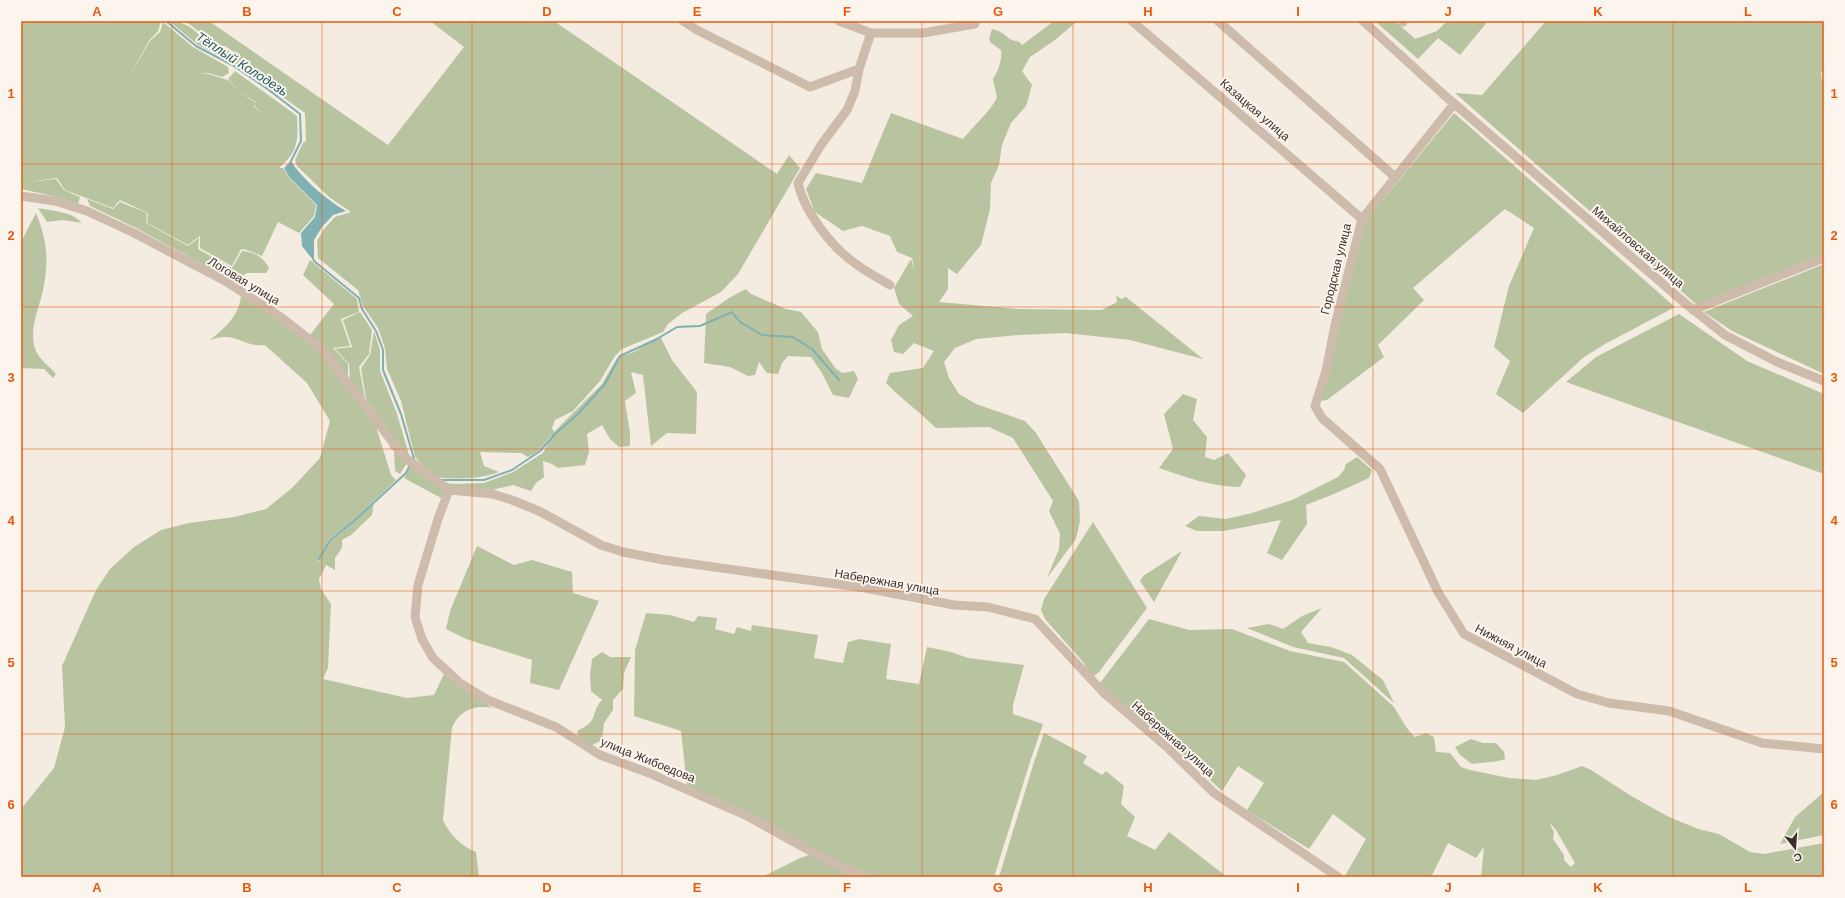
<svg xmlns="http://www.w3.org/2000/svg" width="1845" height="898" font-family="Arial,sans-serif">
	<rect width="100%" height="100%" fill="#f4ebe1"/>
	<path fill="#b8c4a0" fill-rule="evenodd" d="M 21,21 L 161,21 L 158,31 L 148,42 L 128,80 L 149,42 L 160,32 L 163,22 L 193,47 L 228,67 L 229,73 L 222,77 L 208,73 L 200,73 L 208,74 L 228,80 L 239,91 L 256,103 L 254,107 L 267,117 L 255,107 L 256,102 L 239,91 L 228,79 L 235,71 L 297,116 C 298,140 299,151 279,168 L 283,168 L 290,179 L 316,205 L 314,216 L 299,233 L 278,222 L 262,256 L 247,250 L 241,249 L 232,266 L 200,248 L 200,236 L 188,245 L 147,223 L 148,213 L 120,200 L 113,208 L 65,190 L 57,178 L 27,182 L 56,179 L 64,190 L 80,197 L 78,204 L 53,196 L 21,189 Z
		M 169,21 C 187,21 201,33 208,49 L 224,48 L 238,57 L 240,56 L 225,46 L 209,47 C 203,34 196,28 184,21 L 209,21 L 388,145 L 464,47 L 430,21 L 554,21 L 777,174 L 789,155 L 800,168 L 738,274 L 721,292 L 682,313 L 668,324 L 663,332 L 622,349 L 615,356 L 600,381 L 573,411 L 555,420 L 552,428 L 554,432 L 602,384 L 617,358 L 634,352 L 660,336 L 672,360 L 697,392 L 696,434 L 667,433 L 651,446 L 643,375 L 631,372 L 636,393 L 625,401 L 630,433 L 630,446 L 619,447 L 610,439 L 602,425 L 587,434 L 589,452 L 585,465 L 558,468 L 552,464 L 543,461 L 544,477 L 536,483 L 531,491 L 513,485 L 487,491 L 448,492 L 441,498 L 404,478 L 414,461 L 431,482 L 455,484 L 484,483 L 513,472 L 543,453 L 552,435 L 538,451 L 528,457 L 521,453 L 480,452 L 484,466 L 499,472 C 477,480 456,479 432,477 L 415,457 L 401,401 L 387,369 L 385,348 L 378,328 L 363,306 L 358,290 L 318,258 L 317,241 L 324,229 L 335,217 L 351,212 L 329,197 L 297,166 L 295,160 L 303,143 L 306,141 L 305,113 L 241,67 L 198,45 Z
		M 1054,21 L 1077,21 L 1055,40 L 1030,57 L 1022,71 L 1032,85 L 1026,106 L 1011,123 L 1002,145 L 999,165 L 991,183 L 990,209 L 981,245 L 957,274 L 948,268 L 948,289 L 939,302 L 1018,309 L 1102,310 L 1117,302 L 1116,295 L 1121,299 L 1126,297 L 1203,359 L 1130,340 L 1066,333 L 1019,335 L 976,339 L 955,348 L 944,362 L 949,378 L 959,394 L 976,404 L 1025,421 L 1036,433 L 1079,501 L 1080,521 L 1076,539 L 1047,578 L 1059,549 L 1060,534 L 1049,511 L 1053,501 L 1013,438 L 989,427 L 936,428 C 920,412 901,399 886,383 L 890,373 L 923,368 L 934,351 L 914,343 L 903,354 L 894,352 L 891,340 L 899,325 L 913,316 L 899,304 L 894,288 L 911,259 L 915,272 L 912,258 L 897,252 L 890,236 L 862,226 L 843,231 L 815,212 L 806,189 L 816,173 L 862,183 L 891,113 L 963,139 C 974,125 988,114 997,98 L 993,79 C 999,69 1002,61 1001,50 L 991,43 L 989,39 L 992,29 C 1003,32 1002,33 1010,39 C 1015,42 1019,40 1022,45 Z
		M 1375,21 L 1395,21 L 1415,39 L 1437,31 L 1447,21 L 1488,21 L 1460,55 L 1438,38 L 1418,59 Z
		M 1546,21 L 1824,21 L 1824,70 L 1821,73 L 1822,81 L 1824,79 L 1824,254 L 1697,305 L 1455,93 L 1482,95 Z
		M 1454,113 L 1675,307 L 1605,344 L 1584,357 L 1523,413 L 1496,394 L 1510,361 L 1494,347 L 1509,286 L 1534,228 L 1505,209 L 1413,288 L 1424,300 L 1378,345 L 1384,357 L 1327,400 L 1320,401 L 1365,222 Z
		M 87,199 L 113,209 L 120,202 L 147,213 L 146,223 L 188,246 L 199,238 L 198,249 L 232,268 L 242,251 C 255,252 263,257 269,268 L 266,273 L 247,273 L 234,281 L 136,228 L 90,206 Z
		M 38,208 C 53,211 71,211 82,223 L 63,220 L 47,222 Z
		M 36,213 C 46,237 49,258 44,285 C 41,305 27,330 36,351 C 39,359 50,367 56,374 L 53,378 L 44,369 L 21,368 L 21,242 Z
		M 310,260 L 357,299 L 359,312 L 341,319 L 350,346 L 333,348 L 348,364 L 348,379 L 310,335 L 334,304 L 303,275 Z
		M 1824,264 L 1824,374 L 1732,331 L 1704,312 Z
		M 746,289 L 751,294 L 786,309 L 801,312 L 818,332 L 822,349 L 836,369 L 843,373 L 854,371 L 858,379 L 849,398 L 833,395 L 822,373 L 811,357 L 788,356 L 782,363 L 778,374 L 767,373 L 759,362 L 755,375 L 748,376 L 730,367 L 704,363 L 706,314 L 729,298 Z
		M 241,293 L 294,332 L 298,336 L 307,340 L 321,350 L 374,420 L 391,475 L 396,480 L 354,520 L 329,539 L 318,560 L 318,562 L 330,541 L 354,522 L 374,502 L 372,515 L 351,535 L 342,540 L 342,548 L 335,558 L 335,570 L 326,565 L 319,579 L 321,589 L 331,604 L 328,668 L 323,679 L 407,698 L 434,695 L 444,674 L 492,708 C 475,704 458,711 452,728 L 443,820 C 449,834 461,846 476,852 L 479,877 L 21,877 L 21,809 L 54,768 L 65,727 L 62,666 L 96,590 L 110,569 L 134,547 L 161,530 L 189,523 L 234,517 L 266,509 L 292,488 L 320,458 L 330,421 L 307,383 L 265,345 C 244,348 235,330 210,340 C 225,328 241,314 241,293 Z
		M 360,312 L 372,330 L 369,354 L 359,367 L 365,398 L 350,380 L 349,364 L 335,349 L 352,347 L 343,320 Z
		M 1679,314 L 1747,361 L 1824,394 L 1824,474 L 1566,382 L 1596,357 Z
		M 374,331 L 380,350 L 380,371 L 397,414 L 410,458 L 400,474 L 395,471 L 394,451 L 390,448 L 382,421 L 366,399 L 361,368 L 370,355 Z
		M 1183,394 L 1197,399 L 1193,420 L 1207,437 L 1205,457 L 1214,460 L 1228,453 L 1246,475 L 1240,487 C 1212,487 1186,477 1159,468 L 1173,449 L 1164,414 Z
		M 1357,457 L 1372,470 L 1369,478 L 1334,494 L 1306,505 L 1307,524 L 1282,560 L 1267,553 L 1281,520 L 1224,531 L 1197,531 L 1185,526 L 1199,516 L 1226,519 L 1252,513 L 1292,500 L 1338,477 L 1344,470 L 1346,464 Z
		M 1093,522 L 1147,608 L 1099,672 L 1093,677 L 1083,662 L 1045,619 L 1041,610 L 1044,599 Z
		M 477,546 L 514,565 L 532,560 L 572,572 L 573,593 L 599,601 L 559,690 L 530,683 L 532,660 L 466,639 L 446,629 L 450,611 Z
		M 1182,551 L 1154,602 L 1140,581 L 1143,576 Z
		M 1322,608 L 1301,632 L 1308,643 L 1331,647 L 1352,655 L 1383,680 L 1394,703 L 1344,658 L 1293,647 L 1247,628 L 1269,624 L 1283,629 L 1302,616 Z
		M 646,613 L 670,615 L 694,622 L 698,616 L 717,618 L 715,629 L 734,634 L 737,627 L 751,631 L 752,625 L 818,635 L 814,658 L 843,663 L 848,642 L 860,639 L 891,644 L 886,679 L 919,684 L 927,647 L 951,652 L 968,658 L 1024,665 L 1013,705 L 1013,714 L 1043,724 L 1030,762 L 994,877 L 873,877 L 823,855 L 687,786 L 681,731 L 634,716 L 635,650 Z
		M 1149,619 L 1189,630 L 1232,629 L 1290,651 L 1344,662 L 1393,706 C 1401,717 1405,728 1415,737 L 1426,733 L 1434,737 L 1436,752 L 1450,753 L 1461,767 L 1470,770 L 1509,778 L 1536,780 L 1557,775 L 1582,766 L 1591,770 L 1633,797 L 1667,816 L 1698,829 L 1719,834 L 1750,852 L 1764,854 L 1824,843 L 1824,876 L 1481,877 L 1484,847 L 1476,858 L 1448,843 L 1431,877 L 1348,877 L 1345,876 L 1366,839 L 1333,814 L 1309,849 L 1247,810 L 1264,783 L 1238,766 L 1222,791 L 1170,743 L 1106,690 L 1100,683 ZM 1549,822 L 1556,830 L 1575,863 L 1571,867 L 1564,860 L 1564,855 L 1553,839 L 1554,832 Z
		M 602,652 L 610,657 L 631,657 L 624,673 L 623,689 L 613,700 L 613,710 L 604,723 L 602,740 L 592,745 L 578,737 L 577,731 C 601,720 589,714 602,700 L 591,691 L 590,675 L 592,659 Z
		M 1044,733 L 1087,756 L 1083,763 L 1102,775 L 1106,771 L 1124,786 L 1121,804 L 1135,817 L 1127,836 L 1155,850 L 1169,832 L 1227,877 L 999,877 L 1034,762 Z
		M 1471,739 L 1483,743 L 1496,743 L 1504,752 L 1505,759 C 1494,763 1484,762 1472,764 L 1460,755 L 1455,747 Z
		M 1824,792 L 1824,835 L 1780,844 L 1795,817 Z
		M 809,855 L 855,877 L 762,877 L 800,858 Z"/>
	<path fill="#7fb0b2" d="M 291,161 C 303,180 327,200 346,211 L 333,215 L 322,227 L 314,240 L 314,261 L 302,246 L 301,233 L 315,217 L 317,205 L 290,178 L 284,168 Z"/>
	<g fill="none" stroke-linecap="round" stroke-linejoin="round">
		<path stroke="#7fb0b2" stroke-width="2" d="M 166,21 L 196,46 L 234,66 L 269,90 L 300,114 L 301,141 L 290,163
			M 313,258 L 314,261 L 359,298 L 362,309 L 376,331 L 383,350 L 383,370 L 401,414 L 414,459
			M 441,480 L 484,480 L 512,470 L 540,451 L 555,434 L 578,414 L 605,384 L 620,356 L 657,339 L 677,327 L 700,326 L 732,312 L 740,322 L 762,335 L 793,337 L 812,349 L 839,380
			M 319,559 L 330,540 L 354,521 L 406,473 L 410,465"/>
		<path stroke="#cdbbac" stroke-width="9" d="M 683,21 L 697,30 L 810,87 L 859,69
			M 839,21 L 871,33 L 923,33 L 975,24
			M 1132,21 L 1362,219
			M 1218,21 L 1395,177
			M 1363,21 L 1443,94 L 1686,304 L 1725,335 L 1777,362 L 1824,381
			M 1403,21 L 1403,22
			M 871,33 L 859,69 L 855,91 L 847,110 L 821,145 L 798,183 C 804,211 832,248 856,264 C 866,272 879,278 890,285
			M 1454,104 L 1362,219 L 1335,325 L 1326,371 L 1315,406 L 1322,418 L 1380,469 L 1438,592 L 1464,634 L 1577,694 L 1609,703 L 1669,711 L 1762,743 L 1824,749
			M 21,196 L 55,201 L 87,211 L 134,233 L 227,282 L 282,318 L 322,349 L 404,457 L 449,490
			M 1693,310 L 1824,258
			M 866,877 L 827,860 L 747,816 L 649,773 L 600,755 L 556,727 L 488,700 L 460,683 L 433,658 L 422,639 L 415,617 L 418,585 L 438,519 L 449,490 L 493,494 L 512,500 L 541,512 L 601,545 L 623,552 L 664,560 L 865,588 L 954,605 L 988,607 L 1035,619 L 1104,693 L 1167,747 L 1214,793 L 1338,877"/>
	</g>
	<path fill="none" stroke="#e8590c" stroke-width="1" stroke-opacity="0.55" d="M 172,21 L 172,877M 322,21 L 322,877M 472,21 L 472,877M 622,21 L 622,877M 772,21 L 772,877M 922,21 L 922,877M 1073,21 L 1073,877M 1223,21 L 1223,877M 1373,21 L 1373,877M 1523,21 L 1523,877M 1673,21 L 1673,877M 21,164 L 1824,164M 21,307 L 1824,307M 21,449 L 1824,449M 21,591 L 1824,591M 21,734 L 1824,734"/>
	<g text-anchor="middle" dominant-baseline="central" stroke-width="4" stroke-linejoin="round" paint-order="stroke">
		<g font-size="12" fill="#3b302b" stroke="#fbf5ee">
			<text transform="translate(1255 110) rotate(41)">Казацкая улица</text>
			<text transform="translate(1638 247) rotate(41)">Михайловская улица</text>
			<text transform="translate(1336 269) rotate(-76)">Городская улица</text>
			<text transform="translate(244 281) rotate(31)">Логовая улица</text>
			<text transform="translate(887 582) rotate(10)">Набережная улица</text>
			<text transform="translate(1511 646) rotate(28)">Нижняя улица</text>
			<text transform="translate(1173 739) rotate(42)">Набережная улица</text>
			<text transform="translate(648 760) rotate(22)">улица Жибоедова</text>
		</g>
		<g font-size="13" font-style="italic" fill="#1f5a5e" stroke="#fbf5ee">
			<text transform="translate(242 64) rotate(33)">Тёплый Колодезь</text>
		</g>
	</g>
	<rect width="1845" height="898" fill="none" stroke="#fbf5ee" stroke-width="44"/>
	<g transform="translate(1795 848) rotate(163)" stroke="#fbf5ee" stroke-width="3" paint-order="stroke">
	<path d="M0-3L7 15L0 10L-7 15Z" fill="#3b302b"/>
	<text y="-6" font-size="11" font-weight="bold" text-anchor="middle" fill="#3b302b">С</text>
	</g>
	<rect x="22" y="22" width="1801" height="854" fill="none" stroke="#e8590c" stroke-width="1.5"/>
	<g font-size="13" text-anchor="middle" font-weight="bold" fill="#e8590c">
		<text x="97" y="16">A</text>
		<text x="247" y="16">B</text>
		<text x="397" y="16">C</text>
		<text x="547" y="16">D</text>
		<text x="697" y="16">E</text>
		<text x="847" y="16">F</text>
		<text x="998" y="16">G</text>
		<text x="1148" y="16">H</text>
		<text x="1298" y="16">I</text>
		<text x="1448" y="16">J</text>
		<text x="1598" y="16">K</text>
		<text x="1748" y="16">L</text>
		<text x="11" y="98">1</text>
		<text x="1834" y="98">1</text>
		<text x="11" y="240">2</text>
		<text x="1834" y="240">2</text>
		<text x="11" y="382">3</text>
		<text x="1834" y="382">3</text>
		<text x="11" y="525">4</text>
		<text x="1834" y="525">4</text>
		<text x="11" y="667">5</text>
		<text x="1834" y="667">5</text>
		<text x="11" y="809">6</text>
		<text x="1834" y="809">6</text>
		<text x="97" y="892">A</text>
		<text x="247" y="892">B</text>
		<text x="397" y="892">C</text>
		<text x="547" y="892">D</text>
		<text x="697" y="892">E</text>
		<text x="847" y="892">F</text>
		<text x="998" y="892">G</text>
		<text x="1148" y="892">H</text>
		<text x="1298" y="892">I</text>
		<text x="1448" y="892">J</text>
		<text x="1598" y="892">K</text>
		<text x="1748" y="892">L</text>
	</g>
</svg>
